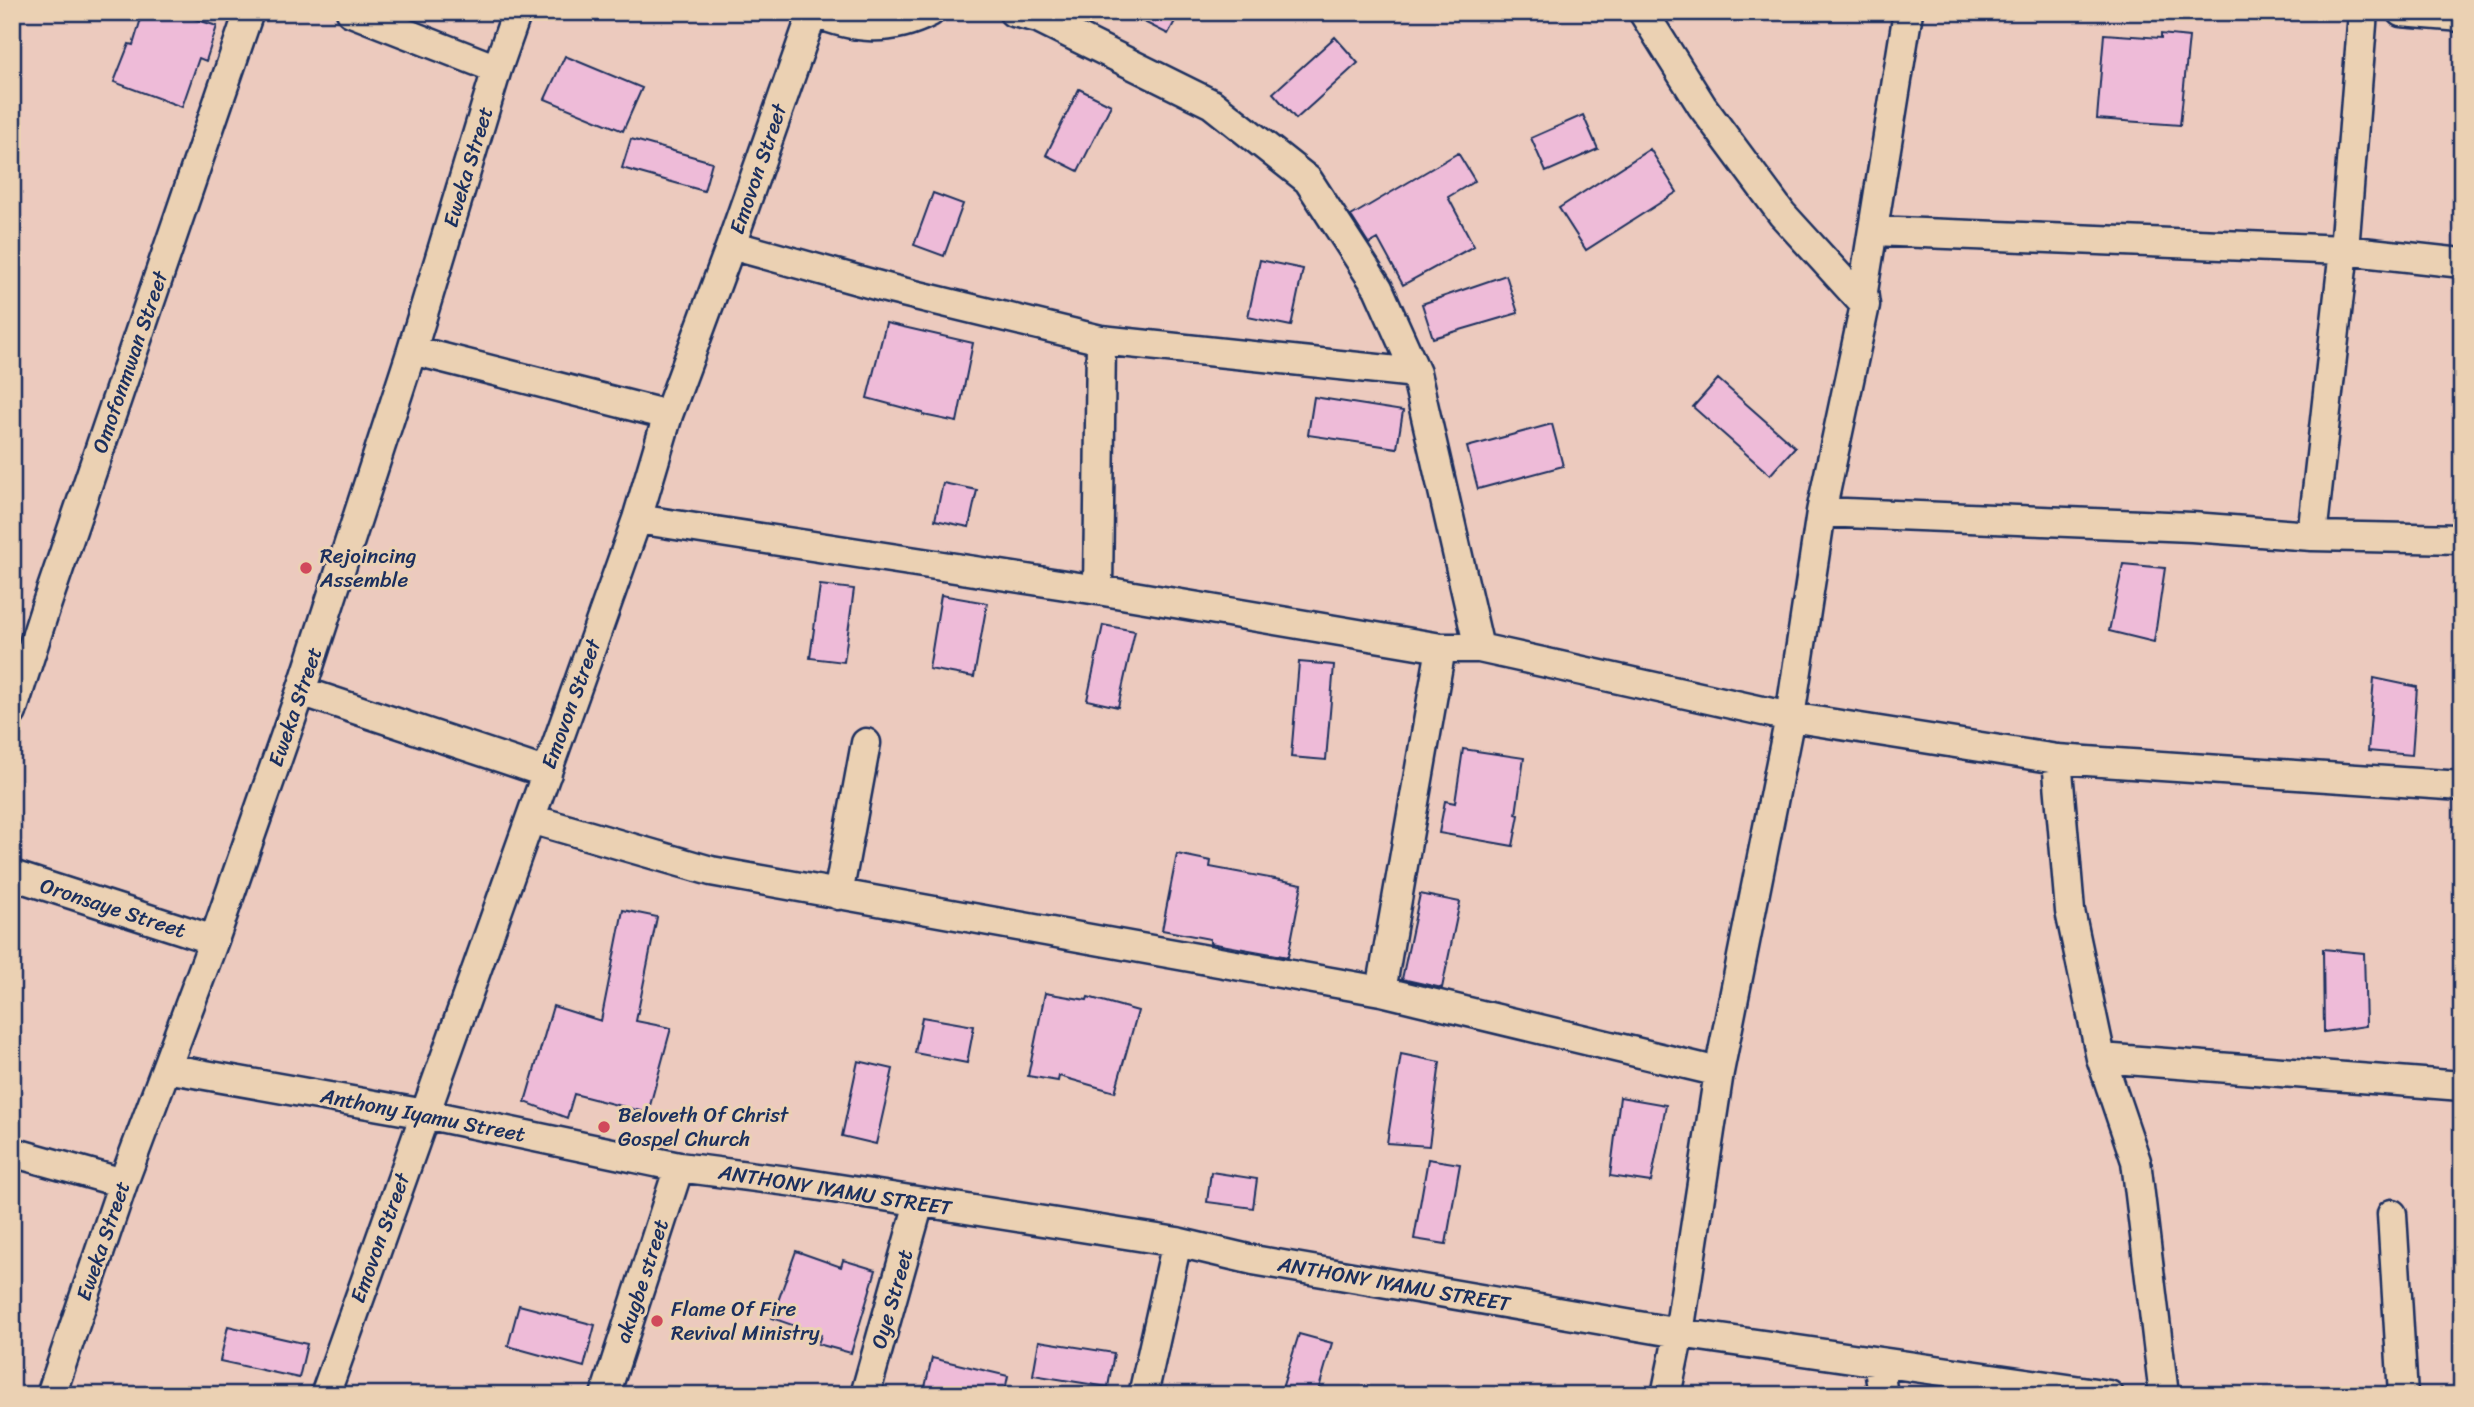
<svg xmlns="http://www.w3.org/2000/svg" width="2474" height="1407" font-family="Sriracha,sans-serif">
	<rect width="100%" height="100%" fill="#eccabe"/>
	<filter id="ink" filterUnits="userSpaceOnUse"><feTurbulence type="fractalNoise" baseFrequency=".0143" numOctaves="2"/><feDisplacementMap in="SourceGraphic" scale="14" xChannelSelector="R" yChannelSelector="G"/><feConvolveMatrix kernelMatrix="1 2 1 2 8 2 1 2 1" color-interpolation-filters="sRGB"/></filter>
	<g filter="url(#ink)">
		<path fill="#eebbd8" stroke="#1b2f5e" stroke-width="2" d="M 143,12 L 172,12 L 217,26 L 206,61 L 199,58 L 182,107 L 114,82 L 129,44 L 133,45 Z
			M 1124,12 L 1180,12 L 1168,34 Z
			M 2104,34 L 2161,38 L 2161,34 L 2189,37 L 2180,125 L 2097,119 Z
			M 1335,37 L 1358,63 L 1296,119 L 1273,93 Z
			M 565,56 L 642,88 L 623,131 L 545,99 Z
			M 1079,89 L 1111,105 L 1078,171 L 1046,155 Z
			M 1583,115 L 1598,149 L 1546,172 L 1531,138 Z
			M 631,139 L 712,162 L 704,191 L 622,168 Z
			M 1650,149 L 1677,192 L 1586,250 L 1559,208 Z
			M 1458,153 L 1475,181 L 1448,197 L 1474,246 L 1403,285 L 1378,239 L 1369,244 L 1351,216 Z
			M 933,193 L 963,204 L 944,256 L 914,245 Z
			M 1260,260 L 1303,269 L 1291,326 L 1248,317 Z
			M 1506,275 L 1518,313 L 1433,338 L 1422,304 Z
			M 886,323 L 973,343 L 957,422 L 923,415 L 923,413 L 867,398 Z
			M 1718,379 L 1795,447 L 1770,475 L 1693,407 Z
			M 1314,397 L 1403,411 L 1397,448 L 1308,435 Z
			M 1552,424 L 1563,466 L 1478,489 L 1467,447 Z
			M 943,483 L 977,490 L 969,527 L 935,520 Z
			M 2123,564 L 2165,568 L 2154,642 L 2109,631 Z
			M 820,585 L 854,589 L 844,662 L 810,658 Z
			M 941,595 L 987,603 L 974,677 L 929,669 Z
			M 1103,625 L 1135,631 L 1118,707 L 1087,700 Z
			M 1299,662 L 1334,665 L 1326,760 L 1291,757 Z
			M 2374,678 L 2417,687 L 2412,755 L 2368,751 Z
			M 1463,749 L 1524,758 L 1516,814 L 1519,815 L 1513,846 L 1439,833 L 1445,801 L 1455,803 Z
			M 1177,854 L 1211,861 L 1210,867 L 1302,884 L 1288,957 L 1210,943 L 1210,939 L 1162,930 Z
			M 1420,894 L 1460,902 L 1442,988 L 1402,979 Z
			M 623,910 L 657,917 L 636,1021 L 671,1028 L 648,1113 L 574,1094 L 567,1118 L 525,1102 L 553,1006 L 601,1021 Z
			M 2323,949 L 2364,953 L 2366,1026 L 2324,1032 Z
			M 1045,993 L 1087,1000 L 1088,997 L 1138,1011 L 1115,1092 L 1059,1076 L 1058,1081 L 1028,1076 Z
			M 922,1017 L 974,1026 L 967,1063 L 915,1053 Z
			M 1401,1054 L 1440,1062 L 1429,1146 L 1387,1143 Z
			M 858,1061 L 893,1069 L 876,1144 L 842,1136 Z
			M 1620,1097 L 1666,1105 L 1651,1182 L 1610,1176 Z
			M 1428,1159 L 1460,1164 L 1446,1244 L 1414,1239 Z
			M 1211,1172 L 1257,1179 L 1253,1208 L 1207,1202 Z
			M 796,1251 L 841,1267 L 843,1260 L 876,1270 L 851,1353 L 818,1344 L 821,1335 L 772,1318 Z
			M 519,1305 L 595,1325 L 584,1367 L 508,1346 Z
			M 228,1326 L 307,1344 L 299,1378 L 220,1361 Z
			M 1299,1334 L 1332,1343 L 1317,1395 L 1280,1395 Z
			M 1039,1341 L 1114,1353 L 1108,1387 L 1033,1375 Z
			M 932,1358 L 1008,1376 L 1004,1395 L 958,1395 L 925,1387 Z"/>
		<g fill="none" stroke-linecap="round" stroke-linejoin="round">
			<g stroke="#1b2f5e" stroke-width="33">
				<path id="minor" d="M 351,12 L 497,69
					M 813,12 C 855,29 889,33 930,12
					M 1013,12 L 1038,18 L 1212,104 L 1308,180 L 1378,288 L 1416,373 L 1479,648
					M 1643,12 L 1702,106 L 1782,214 L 1865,305
					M 2401,12 L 2462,17
					M 1873,231 L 2344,250 L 2462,263
					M 731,245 L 890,289 L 1101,340 L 1416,373
					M 412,350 L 668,415
					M 1821,512 L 2192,527 L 2312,536 L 2462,539
					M 637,519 L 1098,590 L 1441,648 L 1479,648 L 1790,717 L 2057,759 L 2462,786
					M 2312,536 L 2344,250 L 2363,12
					M 1098,590 L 1101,340
					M 301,691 L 547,773
					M 12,712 L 46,606 L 249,12
					M 2057,759 L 2070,911 L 2101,1058 L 2136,1161 L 2164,1395
					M 531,819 L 711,871 L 1381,991 L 1719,1072
					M 12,875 L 214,940
					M 838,895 L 866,743
					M 1381,991 L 1441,648
					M 2101,1058 L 2462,1086
					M 166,1068 L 425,1114 L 679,1167 L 795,1182 L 1177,1242 L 1253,1260 L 1679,1333 L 2109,1395
					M 12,1152 L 123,1183
					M 2392,1214 L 2403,1395
					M 1878,1362 L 1883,1395
					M 51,1395 L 123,1183 L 214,940 L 301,691 L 412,350 L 497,69 L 517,12
					M 325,1395 L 637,519 L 668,415 L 731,245 L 813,12
					M 605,1395 L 679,1167
					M 865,1395 L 919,1203
					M 1143,1395 L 1177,1242
					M 1666,1395 L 1679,1333 L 1719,1072 L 1790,717 L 1821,512 L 1865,305 L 1863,291 L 1908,12"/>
			</g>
			<use href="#minor" stroke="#ebd1b3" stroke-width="28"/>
		</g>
	</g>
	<g fill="#d1495b" stroke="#ebd1b3" stroke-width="2.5">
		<circle cx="306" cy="568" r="7"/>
		<circle cx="604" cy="1127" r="7"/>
		<circle cx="657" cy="1321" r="7"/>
	</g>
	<g text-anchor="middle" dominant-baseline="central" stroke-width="6" stroke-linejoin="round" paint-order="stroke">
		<g font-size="21" fill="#1b2f5e" stroke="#ebd1b3">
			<text transform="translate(468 167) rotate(-73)">Eweka Street</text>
			<text transform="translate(758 169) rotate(-71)">Emovon Street</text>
			<text transform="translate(130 362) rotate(-71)">Omofonmwan Street</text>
			<text transform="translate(571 704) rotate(-70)">Emovon Street</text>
			<text transform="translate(295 707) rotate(-71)">Eweka Street</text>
			<text transform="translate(113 908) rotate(18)">Oronsaye Street</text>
			<text transform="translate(423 1115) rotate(11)">Anthony Iyamu Street</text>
			<text transform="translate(835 1190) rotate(9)">ANTHONY IYAMU STREET</text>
			<text transform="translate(380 1238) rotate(-70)">Emovon Street</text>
			<text transform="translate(103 1241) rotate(-71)">Eweka Street</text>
			<text transform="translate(642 1281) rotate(-72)">akugbe street</text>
			<text transform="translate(1394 1284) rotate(10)">ANTHONY IYAMU STREET</text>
			<text transform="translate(892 1299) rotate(-74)">Oye Street</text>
		</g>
		<g font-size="21" fill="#1b2f5e" stroke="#ebd1b3" text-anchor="start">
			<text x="320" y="556">Rejoincing<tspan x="320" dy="24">Assemble</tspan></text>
			<text x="618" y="1115">Beloveth Of Christ<tspan x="618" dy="24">Gospel Church</tspan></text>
			<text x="671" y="1309">Flame Of Fire<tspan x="671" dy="24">Revival Ministry</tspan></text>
		</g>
	</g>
	<rect width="2474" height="1407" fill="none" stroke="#ebd1b3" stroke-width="42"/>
	<rect x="21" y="21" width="2432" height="1365" fill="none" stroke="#1b2f5e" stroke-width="2.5" filter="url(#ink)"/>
</svg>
